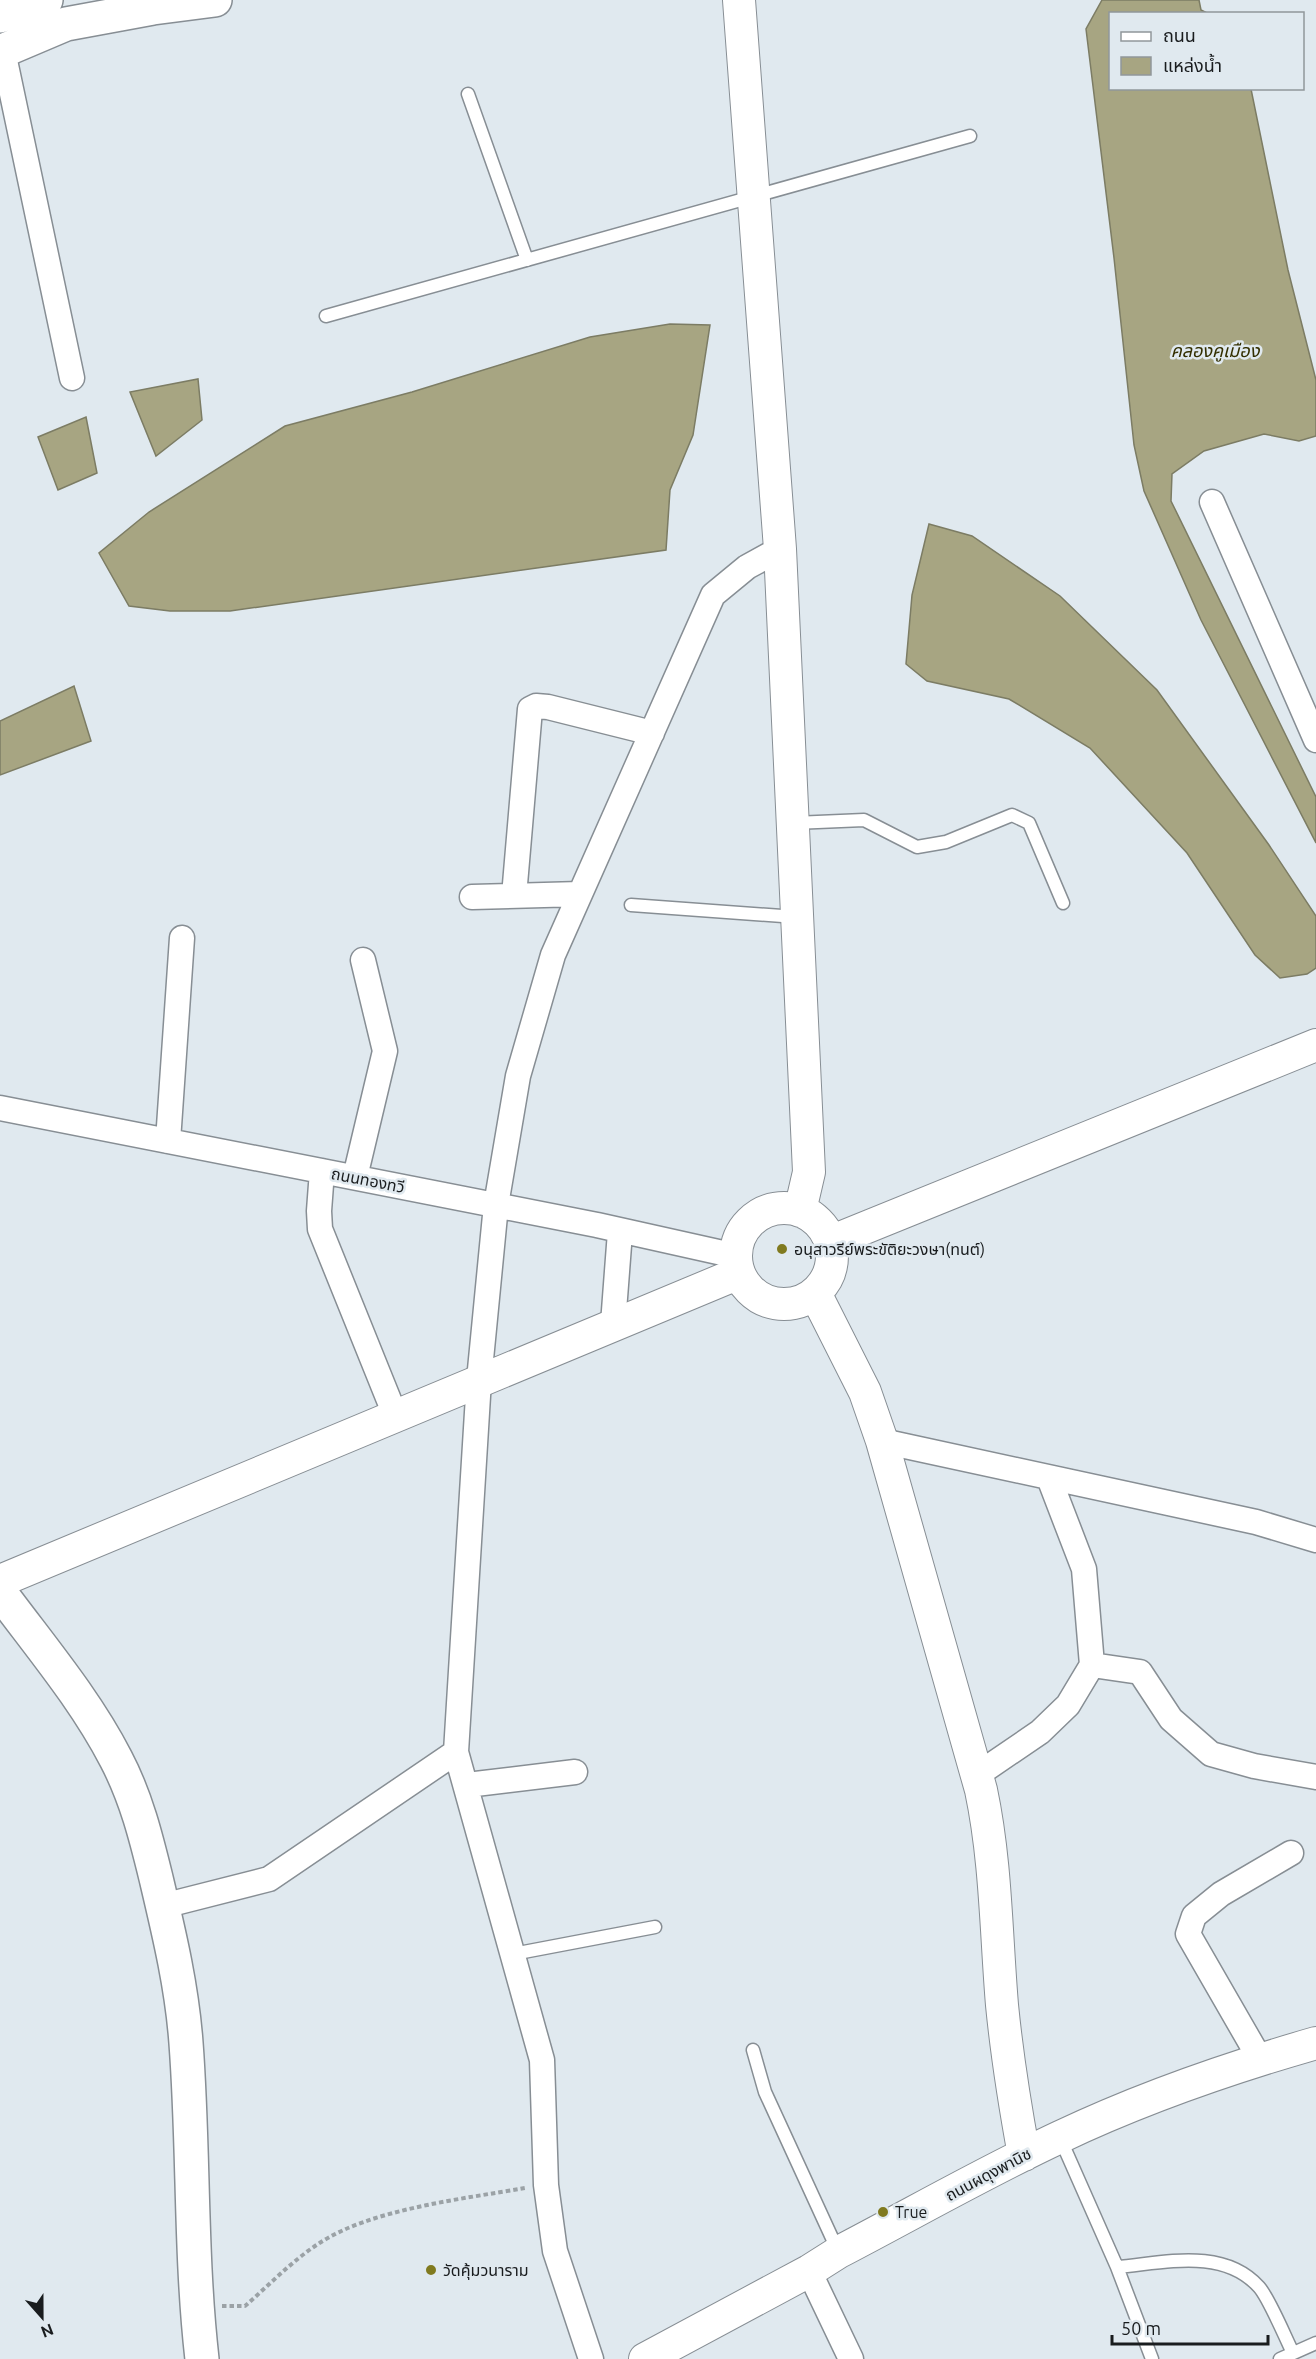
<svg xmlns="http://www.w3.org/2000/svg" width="1316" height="2359" font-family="Ubuntu,'Noto Sans Thai',sans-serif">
	<rect width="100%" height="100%" fill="#e0e9ef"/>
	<path fill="#a7a582" stroke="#7c7c64" stroke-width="1.5" d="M 1102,0 L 1199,0 L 1201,10 L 1207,13 L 1110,14 L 1110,88 L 1251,89 L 1288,270 L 1316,380 L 1316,436 L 1299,441 L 1264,434 L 1204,451 L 1172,474 L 1171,501 L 1316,797 L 1316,843 L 1201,620 L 1144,491 L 1134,445 L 1114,258 L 1086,29 Z
		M 670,324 L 710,325 L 693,435 L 670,490 L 666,550 L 230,611 L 170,611 L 129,606 L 99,553 L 149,512 L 285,426 L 412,392 L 590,337 Z
		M 198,379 L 202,420 L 156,456 L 130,392 Z
		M 86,417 L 97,473 L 58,490 L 38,437 Z
		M 929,524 L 972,536 L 1060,596 L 1157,690 L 1269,845 L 1316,916 L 1316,968 L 1307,974 L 1280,978 L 1255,955 L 1187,853 L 1090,748 L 1009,699 L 927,681 L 906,664 L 912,595 Z
		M 74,686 L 91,741 L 0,775 L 0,721 Z"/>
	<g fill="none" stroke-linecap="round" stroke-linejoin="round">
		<g stroke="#878e94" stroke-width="15">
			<path id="service" d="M 468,94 L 527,260
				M 326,316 L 970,136
				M 794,823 L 864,820 L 917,847 L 946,842 L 1012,815 L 1029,823 L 1063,903
				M 631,905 L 796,917
				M 513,1954 L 655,1927
				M 753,2050 L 765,2092 L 838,2251
				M 1060,2138 L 1117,2267 L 1152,2359
				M 1117,2267 C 1164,2263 1223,2247 1259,2287 C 1269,2298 1285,2337 1293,2353
				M 1280,2359 L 1316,2343"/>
		</g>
		<g stroke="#878e94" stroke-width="27">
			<path id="minor" d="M 3,51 L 72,378
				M 1212,502 L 1316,740
				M 514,896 L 530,709 L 536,706 L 548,707 L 652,733
				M 472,897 L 580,894
				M 0,1108 L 597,1225 L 736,1256
				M 168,1141 L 182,938
				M 322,1171 L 319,1211 L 320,1229 L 395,1415
				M 355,1177 L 385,1051 L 363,960
				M 613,1324 L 620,1232
				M 882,1441 L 1256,1522 L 1316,1540
				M 1092,1665 L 1140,1672 L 1171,1719 L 1211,1754 L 1254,1766 L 1316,1777
				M 977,1775 L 1040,1732 L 1068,1705 L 1092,1665 L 1084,1569 L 1049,1478
				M 467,1785 L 575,1772
				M 163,1906 L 269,1879 L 456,1752
				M 1260,2059 L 1188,1934 L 1194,1916 L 1221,1894 L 1291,1853
				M 809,2271 L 851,2359
				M 591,2359 L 555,2251 L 546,2185 L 542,2060 L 456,1752 L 479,1380 L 496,1205 L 518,1076 L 553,955 L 713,595 L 747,567 L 780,549"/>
		</g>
		<g stroke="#878e94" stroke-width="34">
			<path id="tertiary" d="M 739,0 L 780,549 L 809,1172 L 800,1211
				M736 1256a48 48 0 1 1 96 0a48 48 0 1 1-96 0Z
				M 830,1242 L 1316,1045
				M 815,1293 L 865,1392 L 882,1441 L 981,1790 C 996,1861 996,1933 1002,2005 C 1007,2056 1015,2106 1024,2155
				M 0,1581 L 739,1273
				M 645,2359 L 809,2271 L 839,2252 C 912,2214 985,2172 1060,2137 C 1142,2098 1229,2068 1316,2043"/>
		</g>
		<g stroke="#878e94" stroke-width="36">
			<path id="primary" d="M 0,16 L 46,0
				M 0,52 L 66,24 L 153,8 L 215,0
				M 0,1592 C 40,1646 85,1699 116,1759 C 136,1797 146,1837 156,1878 C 169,1933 182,1987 186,2043 C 194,2148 190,2254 202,2359"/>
		</g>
		<path stroke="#9ba2a6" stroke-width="4" stroke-dasharray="4.5 3" stroke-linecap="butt" d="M 222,2306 L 245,2306 C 268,2286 292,2261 318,2244 C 370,2209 463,2199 525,2188"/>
		<use href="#service" stroke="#fff" stroke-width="12"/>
		<use href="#minor" stroke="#fff" stroke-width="24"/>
		<use href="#tertiary" stroke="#fff" stroke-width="32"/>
		<use href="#primary" stroke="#fff" stroke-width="33"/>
	</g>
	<g fill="#807a1f" stroke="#e0e9ef" stroke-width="2">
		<circle cx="782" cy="1249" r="6"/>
		<circle cx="883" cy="2212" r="6"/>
		<circle cx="431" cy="2270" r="6"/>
	</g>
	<g text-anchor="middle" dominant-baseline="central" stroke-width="5" stroke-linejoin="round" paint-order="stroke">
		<g font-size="16" fill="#191c1e" stroke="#e0e9ef">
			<text transform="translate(368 1180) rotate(11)">ถนนทองทวี</text>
			<text transform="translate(988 2174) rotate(-28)">ถนนผดุงพานิช</text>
		</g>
		<g font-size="16" fill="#191c1e" stroke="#e0e9ef" text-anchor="start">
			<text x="794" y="1249">อนุสาวรีย์พระขัติยะวงษา(ทนต์)</text>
			<text x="895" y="2212">True</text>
			<text x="443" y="2270">วัดคุ้มวนาราม</text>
		</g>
		<g font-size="18" font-style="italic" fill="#332f01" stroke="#e0e9ef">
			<text x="1215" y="350">คลองคูเมือง</text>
		</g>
	</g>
	<rect x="1109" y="12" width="195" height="78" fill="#e0e9ef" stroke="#90979b" stroke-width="1.5"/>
	<rect x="1121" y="32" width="30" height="9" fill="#ffffff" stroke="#90979b" stroke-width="1.5"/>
	<text x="1163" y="42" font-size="18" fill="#191c1e">ถนน</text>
	<rect x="1121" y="57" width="30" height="18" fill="#a7a582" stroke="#90979b" stroke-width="1.5"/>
	<text x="1163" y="72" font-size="18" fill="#191c1e">แหล่งน้ำ</text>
	<g transform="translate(42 2317) rotate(159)" stroke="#e0e9ef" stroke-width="4.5" paint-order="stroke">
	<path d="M0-4.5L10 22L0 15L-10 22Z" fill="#191c1e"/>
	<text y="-9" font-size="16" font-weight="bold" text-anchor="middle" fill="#191c1e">N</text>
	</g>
	<path d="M1112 2335v9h156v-9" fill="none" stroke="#191c1e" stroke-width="3"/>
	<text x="1121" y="2335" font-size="18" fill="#191c1e" stroke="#e0e9ef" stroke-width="4.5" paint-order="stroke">50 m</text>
</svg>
